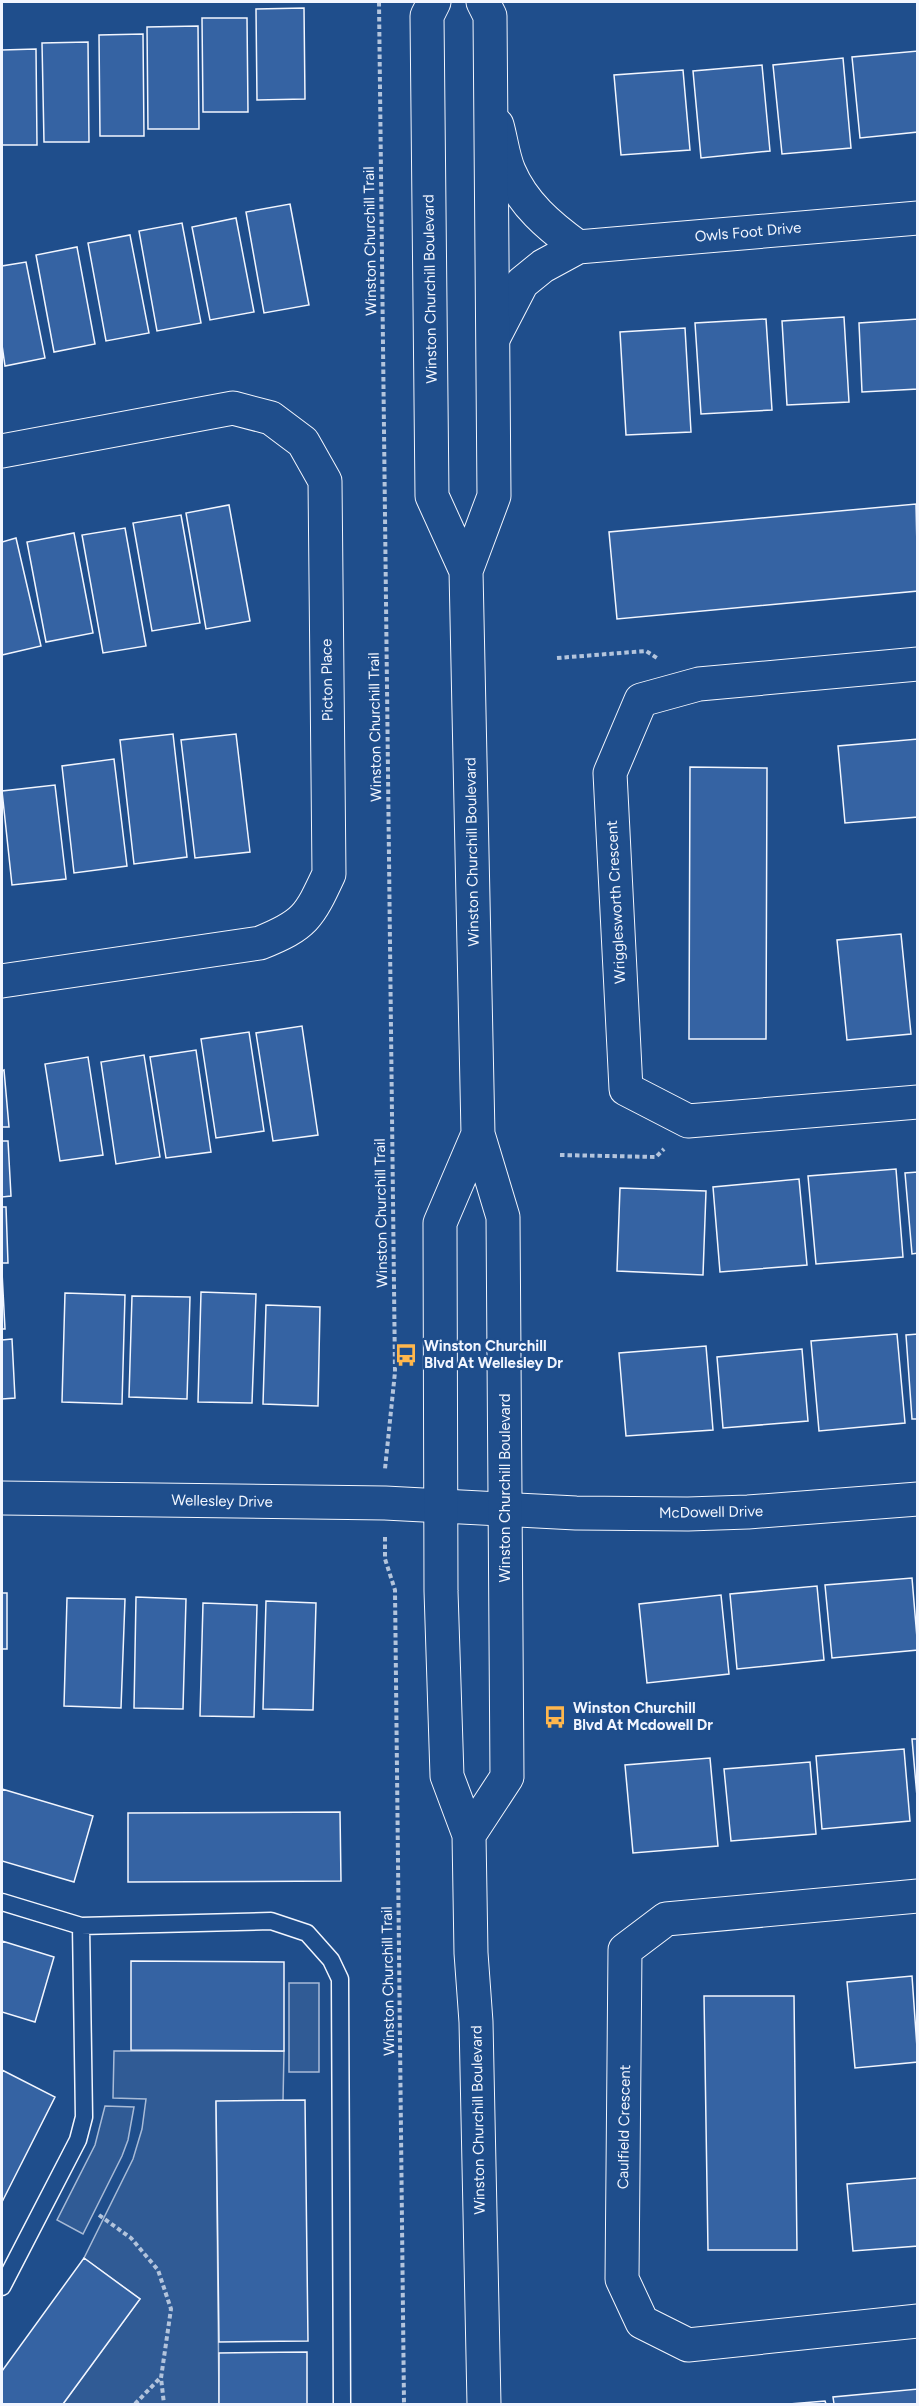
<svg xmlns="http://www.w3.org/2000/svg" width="919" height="2406" font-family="Figtree,sans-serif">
	<rect width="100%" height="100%" fill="#1f4e8c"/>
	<path fill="#305b95" stroke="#a8bbd7" stroke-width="1.5" d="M 289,1983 L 319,1983 L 319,2072 L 289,2072 Z
		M 114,2051 L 284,2051 L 283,2101 L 216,2102 L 219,2404 L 63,2404 L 140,2299 L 84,2258 L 133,2159 L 142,2129 L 146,2099 L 113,2098 Z
		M 105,2106 L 134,2107 L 128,2140 L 122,2156 L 83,2234 L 57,2220 L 95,2145 Z"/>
	<path fill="#3563a3" stroke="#f2f6ff" stroke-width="1.5" d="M 304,8 L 305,99 L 257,100 L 256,9 Z
		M 202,18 L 247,18 L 248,112 L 203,112 Z
		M 198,26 L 199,129 L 148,129 L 147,27 Z
		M 143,34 L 144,136 L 100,136 L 99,35 Z
		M 88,42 L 89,142 L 44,142 L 42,43 Z
		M 36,49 L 37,145 L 2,145 L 2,50 Z
		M 918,51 L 918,132 L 860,138 L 852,57 Z
		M 843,58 L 851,148 L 782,154 L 773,65 Z
		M 762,65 L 770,151 L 701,158 L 693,71 Z
		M 683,70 L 690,150 L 621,155 L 614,75 Z
		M 290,204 L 309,305 L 264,313 L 246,212 Z
		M 236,218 L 254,312 L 210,320 L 192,227 Z
		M 182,223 L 201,323 L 157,331 L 139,231 Z
		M 130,235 L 149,333 L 106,341 L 88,243 Z
		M 77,247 L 95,344 L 54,352 L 36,255 Z
		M 26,262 L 45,358 L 5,366 L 2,345 L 2,266 Z
		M 844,317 L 849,402 L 787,405 L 782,321 Z
		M 766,319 L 772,410 L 701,414 L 695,323 Z
		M 918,319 L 918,389 L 862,392 L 859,323 Z
		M 685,328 L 691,432 L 626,435 L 620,332 Z
		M 916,504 L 918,591 L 617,619 L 609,532 Z
		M 229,505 L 250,621 L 206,629 L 186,513 Z
		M 181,515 L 200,623 L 152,631 L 133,523 Z
		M 125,528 L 146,646 L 103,653 L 82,535 Z
		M 74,533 L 93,633 L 46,642 L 27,542 Z
		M 16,538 L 41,646 L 2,655 L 2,542 Z
		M 173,734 L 187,857 L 134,864 L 120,740 Z
		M 236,734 L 250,852 L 195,858 L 181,740 Z
		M 918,739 L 918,817 L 845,823 L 838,746 Z
		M 114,759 L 127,866 L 74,873 L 62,766 Z
		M 690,767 L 767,768 L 766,1039 L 689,1039 Z
		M 55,785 L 66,879 L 12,885 L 2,791 Z
		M 901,934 L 911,1034 L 847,1040 L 837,940 Z
		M 302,1026 L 318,1135 L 273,1141 L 256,1033 Z
		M 249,1032 L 264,1131 L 216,1138 L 201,1039 Z
		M 196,1050 L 211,1152 L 166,1158 L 150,1057 Z
		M 144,1055 L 160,1157 L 116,1164 L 101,1062 Z
		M 88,1057 L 103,1155 L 60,1161 L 45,1064 Z
		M 4,1070 L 9,1127 L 2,1127 L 2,1071 Z
		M 2,1141 L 8,1141 L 11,1196 L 2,1197 Z
		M 896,1169 L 903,1257 L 816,1264 L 808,1176 Z
		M 918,1172 L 918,1253 L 912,1254 L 905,1173 Z
		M 799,1179 L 807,1265 L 720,1272 L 713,1187 Z
		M 620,1188 L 706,1191 L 703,1275 L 617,1271 Z
		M 2,1207 L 6,1207 L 8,1263 L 2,1263 Z
		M 2,1272 L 5,1329 L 2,1329 Z
		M 201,1292 L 256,1294 L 252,1403 L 198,1402 Z
		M 65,1293 L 125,1295 L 122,1404 L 62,1402 Z
		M 132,1296 L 190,1297 L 187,1399 L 129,1397 Z
		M 266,1305 L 320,1307 L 318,1406 L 263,1404 Z
		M 897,1334 L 905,1423 L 819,1431 L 811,1341 Z
		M 918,1334 L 918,1419 L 912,1419 L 906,1335 Z
		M 12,1339 L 15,1398 L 2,1399 L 2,1340 Z
		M 706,1346 L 713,1430 L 626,1436 L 619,1353 Z
		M 802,1349 L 808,1421 L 723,1428 L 717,1357 Z
		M 912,1578 L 918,1650 L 832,1658 L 825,1585 Z
		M 817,1586 L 824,1660 L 737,1669 L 730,1594 Z
		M 2,1593 L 7,1593 L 7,1649 L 2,1649 Z
		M 721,1595 L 729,1674 L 647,1683 L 639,1604 Z
		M 136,1597 L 186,1599 L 183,1709 L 134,1708 Z
		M 67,1598 L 125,1599 L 121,1708 L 64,1706 Z
		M 266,1601 L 316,1603 L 313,1710 L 263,1709 Z
		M 203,1603 L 257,1605 L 254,1717 L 200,1716 Z
		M 912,1739 L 918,1739 L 918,1808 Z
		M 904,1749 L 910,1821 L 822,1829 L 816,1756 Z
		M 710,1758 L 718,1846 L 633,1853 L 625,1765 Z
		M 810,1762 L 816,1834 L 731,1841 L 724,1769 Z
		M 2,1789 L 93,1816 L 74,1882 L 2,1861 Z
		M 340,1812 L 341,1881 L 128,1882 L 128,1813 Z
		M 2,1941 L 54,1957 L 35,2022 L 2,2012 Z
		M 131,1961 L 284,1962 L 284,2051 L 131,2050 Z
		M 912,1976 L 918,2062 L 855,2068 L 847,1982 Z
		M 704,1996 L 794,1996 L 797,2250 L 708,2250 Z
		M 2,2070 L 55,2097 L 2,2202 Z
		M 305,2100 L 308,2341 L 219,2342 L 216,2101 Z
		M 918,2178 L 918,2246 L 853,2251 L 847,2184 Z
		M 84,2258 L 140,2299 L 63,2404 L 2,2404 L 2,2371 Z
		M 307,2352 L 307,2404 L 219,2404 L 219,2353 Z
		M 918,2389 L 918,2404 L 834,2404 L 833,2397 Z
		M 825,2401 L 826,2404 L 789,2404 Z"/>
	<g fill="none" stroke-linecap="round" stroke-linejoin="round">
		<g stroke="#f2f6ff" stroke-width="19">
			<path id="service" d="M 2,1902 L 81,1926
				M 2,2287 L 78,2140 L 84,2117 L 81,1926 L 271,1921 L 307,1933 L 331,1960 L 340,1979 L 342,2404"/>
		</g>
		<g stroke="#f2f6ff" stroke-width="35">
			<path id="minor" d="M 497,125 C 501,139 503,157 509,171 C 523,204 549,226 578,247
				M 494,337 L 522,283 L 543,266 L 578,247 L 918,218
				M 2,451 L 233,408 L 271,418 L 303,442 L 325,481 L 329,874 C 309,917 305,925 260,943 L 2,981
				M 918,664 L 699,684 L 641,700 L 610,773 L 626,1089 L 688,1121 L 918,1102
				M 918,1896 L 666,1919 L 625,1950 L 622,2279 L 642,2322 L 688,2345 L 918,2321"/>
		</g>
		<g stroke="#f2f6ff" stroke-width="35">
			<path id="tertiary" d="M 2,1498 L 385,1503 L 576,1513 L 688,1514 L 748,1512 L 918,1499"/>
		</g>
		<g stroke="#f2f6ff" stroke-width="35">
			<path id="secondary" d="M 434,2 L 427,16 L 432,496 L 466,571
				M 478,1134 L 440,1223 L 441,1591 L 447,1776 L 469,1835 L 471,1953 L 476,2022 L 484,2404
				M 469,1835 L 507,1777 L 503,1217 L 478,1134 L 466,571 L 494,496 L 490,16 L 483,2"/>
		</g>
		<path stroke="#b3c4dc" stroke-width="4" stroke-dasharray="4.5 3" stroke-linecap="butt" d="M 379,2 L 395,1372 L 385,1469
			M 557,658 L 646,651 L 657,658
			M 560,1155 L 656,1157 L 664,1149
			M 385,1537 L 385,1559 L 395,1590 L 404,2404
			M 99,2215 L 131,2238 L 158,2270 L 171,2309 L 161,2378 L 164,2404
			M 135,2404 L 160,2378"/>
		<use href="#service" stroke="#1f4e8c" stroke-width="16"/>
		<use href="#minor" stroke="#1f4e8c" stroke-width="33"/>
		<use href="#tertiary" stroke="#1f4e8c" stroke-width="33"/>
		<use href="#secondary" stroke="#1f4e8c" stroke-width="33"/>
	</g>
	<defs>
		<g id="bus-bare" transform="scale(1.8)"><path d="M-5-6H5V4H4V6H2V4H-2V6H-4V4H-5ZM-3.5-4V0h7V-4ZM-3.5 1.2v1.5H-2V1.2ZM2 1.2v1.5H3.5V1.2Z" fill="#ffb74d" stroke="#1f4e8c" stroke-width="2.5" paint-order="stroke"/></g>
	</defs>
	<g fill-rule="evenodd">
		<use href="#bus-bare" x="406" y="1355"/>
		<use href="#bus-bare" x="555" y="1717"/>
	</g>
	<g text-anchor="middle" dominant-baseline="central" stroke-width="4.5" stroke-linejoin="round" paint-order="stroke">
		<g font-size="15" fill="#f2f6ff" stroke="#1f4e8c">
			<text transform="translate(748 232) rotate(-5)">Owls Foot Drive</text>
			<text transform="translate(370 241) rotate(-91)">Winston Churchill Trail</text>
			<text transform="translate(430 289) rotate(-91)">Winston Churchill Boulevard</text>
			<text transform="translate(327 680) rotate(-91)">Picton Place</text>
			<text transform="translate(375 727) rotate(-91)">Winston Churchill Trail</text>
			<text transform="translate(472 852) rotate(-91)">Winston Churchill Boulevard</text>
			<text transform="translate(616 902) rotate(-93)">Wrigglesworth Crescent</text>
			<text transform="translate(381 1213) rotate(-91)">Winston Churchill Trail</text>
			<text transform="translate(505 1488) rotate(-90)">Winston Churchill Boulevard</text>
			<text transform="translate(222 1501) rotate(1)">Wellesley Drive</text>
			<text transform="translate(711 1512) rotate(-1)">McDowell Drive</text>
			<text transform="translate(388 1981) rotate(-91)">Winston Churchill Trail</text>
			<text transform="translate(478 2120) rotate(-91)">Winston Churchill Boulevard</text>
			<text transform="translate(624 2127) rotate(-89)">Caulfield Crescent</text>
		</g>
		<g font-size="15" font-weight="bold" fill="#f2f6ff" stroke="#1f4e8c" text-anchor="start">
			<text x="424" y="1346">Winston Churchill<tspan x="424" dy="17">Blvd At Wellesley Dr</tspan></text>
			<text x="573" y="1708">Winston Churchill<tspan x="573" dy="17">Blvd At Mcdowell Dr</tspan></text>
		</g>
	</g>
	<rect width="919" height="2406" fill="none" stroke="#f2f6ff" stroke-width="6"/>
</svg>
